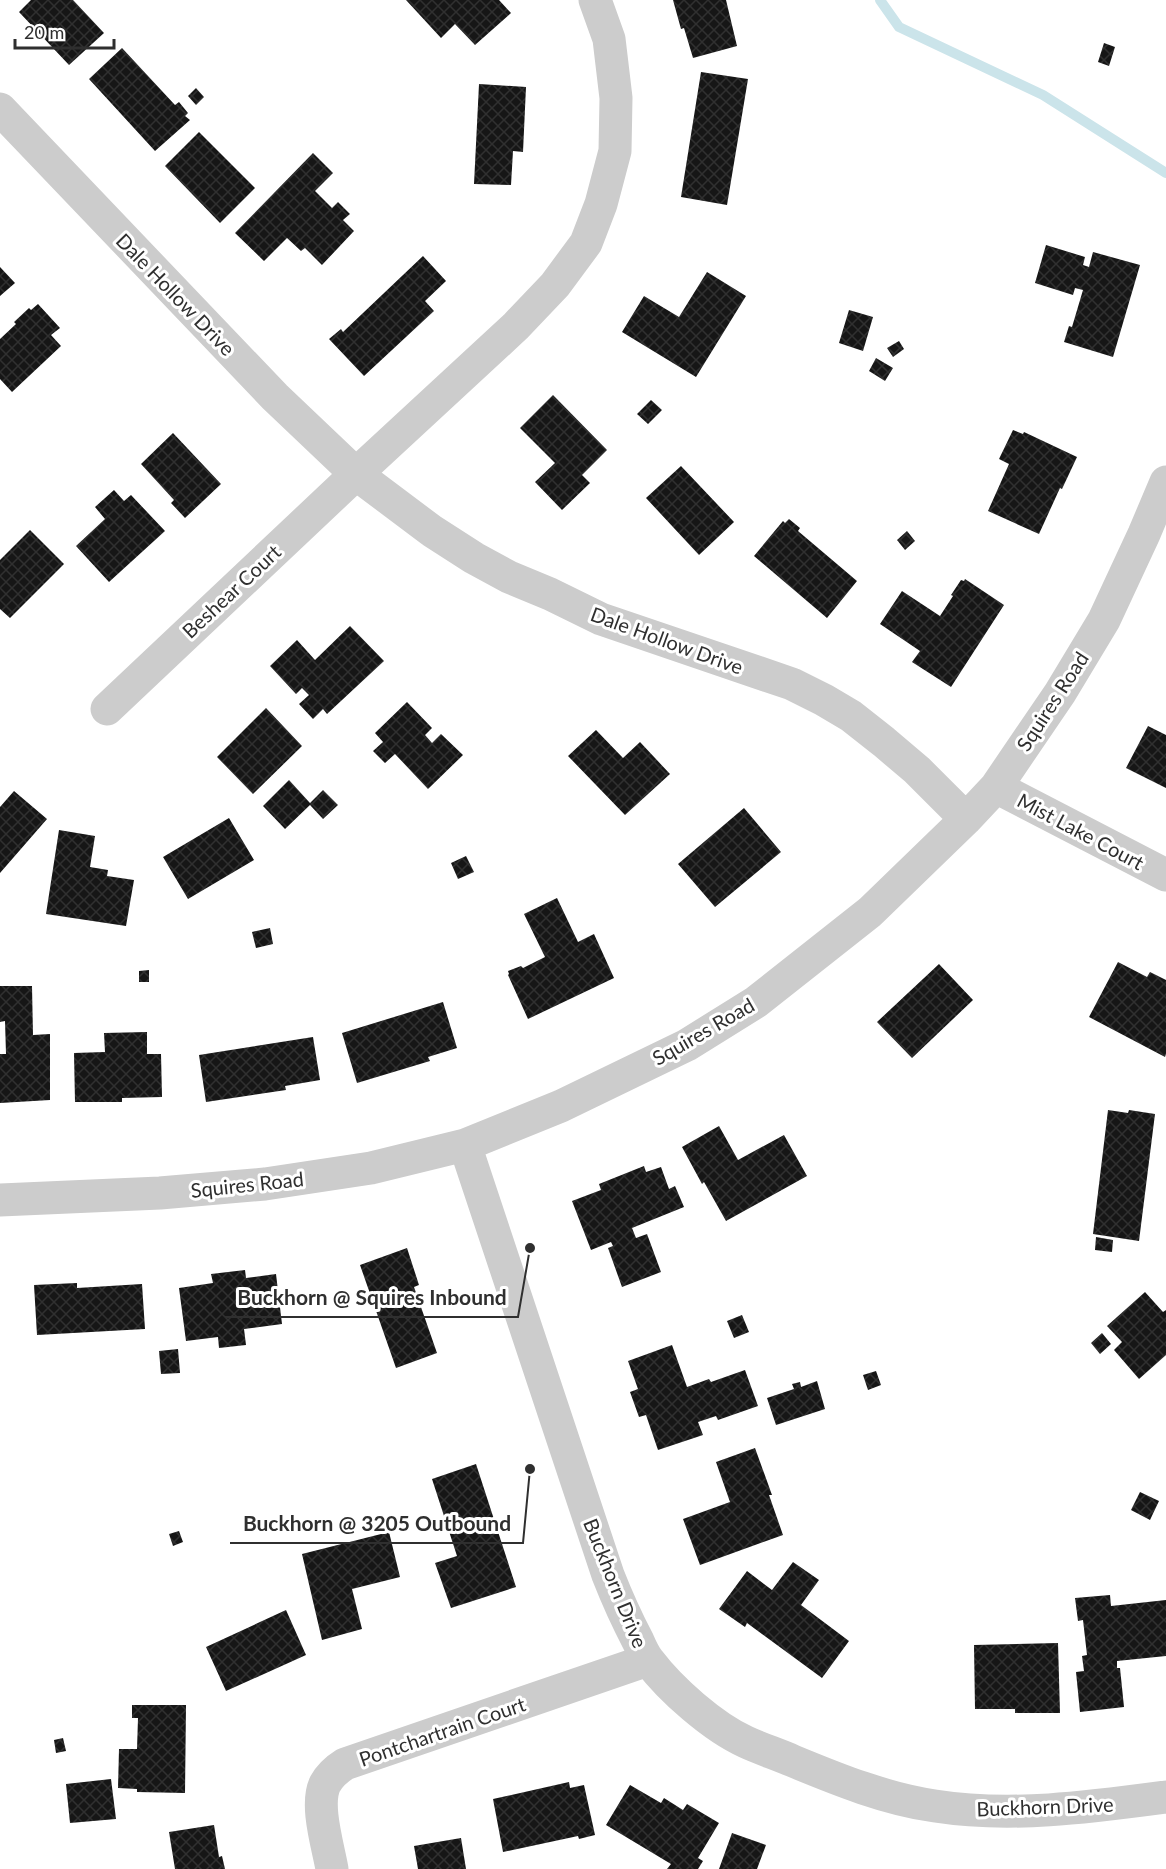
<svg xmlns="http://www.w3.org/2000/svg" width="1166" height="1869" font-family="Lato,sans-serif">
	<defs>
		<pattern id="building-cross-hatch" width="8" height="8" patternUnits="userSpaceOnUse" patternTransform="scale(1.5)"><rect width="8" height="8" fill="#161616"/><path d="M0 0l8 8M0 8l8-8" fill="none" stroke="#303030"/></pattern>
	</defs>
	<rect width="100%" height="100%" fill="#fff"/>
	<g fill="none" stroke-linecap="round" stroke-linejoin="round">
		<path stroke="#cbe4ea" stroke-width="10" d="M 880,0 L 899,27 L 1043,95 L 1166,173"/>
	</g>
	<path fill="url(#building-cross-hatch)" d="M 31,0 L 73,0 L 104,33 L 69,65 L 19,12 Z
		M 406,0 L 499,0 L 511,13 L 475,45 L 455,24 L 441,38 Z
		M 673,0 L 726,0 L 737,46 L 693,58 L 684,28 L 681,29 Z
		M 1104,43 L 1115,47 L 1109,66 L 1098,62 Z
		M 122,48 L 175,105 L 179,102 L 188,113 L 185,116 L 190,120 L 155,151 L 89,79 Z
		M 701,72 L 748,79 L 727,205 L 681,197 Z
		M 479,84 L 526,87 L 523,152 L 513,151 L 511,185 L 474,184 Z
		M 196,88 L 204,97 L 196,105 L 188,96 Z
		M 199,132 L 255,188 L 220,223 L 165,166 Z
		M 313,153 L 333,173 L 315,191 L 332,208 L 338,202 L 350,214 L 343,220 L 354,231 L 322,265 L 305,248 L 301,251 L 287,238 L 264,261 L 235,233 Z
		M 1046,245 L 1085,257 L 1083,265 L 1089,267 L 1093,252 L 1140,265 L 1113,357 L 1064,342 L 1069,326 L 1072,327 L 1083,290 L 1075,288 L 1073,295 L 1035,283 Z
		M 423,256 L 446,281 L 425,301 L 434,311 L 364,376 L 329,339 L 341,329 L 343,332 Z
		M 0,267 L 15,283 L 0,296 Z
		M 707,272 L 746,296 L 696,377 L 622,332 L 644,296 L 679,317 Z
		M 38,304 L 60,328 L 51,335 L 61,346 L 12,392 L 0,379 L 0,339 L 16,324 L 14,322 L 29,308 L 31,310 Z
		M 849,310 L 873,317 L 863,351 L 839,343 Z
		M 899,341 L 904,349 L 893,357 L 887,348 Z
		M 876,358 L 893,368 L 885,381 L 869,371 Z
		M 553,395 L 607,450 L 582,475 L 590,483 L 562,510 L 535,482 L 555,463 L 520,428 Z
		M 651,400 L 662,410 L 648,424 L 637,414 Z
		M 1013,430 L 1023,434 L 1024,432 L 1077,457 L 1062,489 L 1060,488 L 1039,534 L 988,511 L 1009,464 L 999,459 Z
		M 173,433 L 221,484 L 185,518 L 171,503 L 174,500 L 141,464 Z
		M 681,466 L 734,522 L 699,555 L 646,498 Z
		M 114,490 L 124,501 L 131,495 L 165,531 L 109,582 L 76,546 L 105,519 L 95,507 Z
		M 789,519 L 800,528 L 798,531 L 857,581 L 827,618 L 754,556 L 783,521 L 785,523 Z
		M 30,530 L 64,564 L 10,618 L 0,609 L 0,560 Z
		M 907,531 L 915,541 L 905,550 L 897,540 Z
		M 965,579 L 1004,605 L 951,687 L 912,662 L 920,651 L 880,624 L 902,591 L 940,616 L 953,596 L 951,595 L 961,580 L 964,581 Z
		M 350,626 L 384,661 L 327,714 L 323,709 L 313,719 L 299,704 L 309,695 L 302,688 L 296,694 L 270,666 L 297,640 L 315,660 Z
		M 407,702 L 432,728 L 425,735 L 432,743 L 441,734 L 463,755 L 428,789 L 395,754 L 385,763 L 373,751 L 383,742 L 375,733 Z
		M 266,708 L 302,746 L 253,794 L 217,757 Z
		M 1148,726 L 1166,735 L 1166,788 L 1126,768 Z
		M 596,730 L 623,758 L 640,742 L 670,774 L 625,815 L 568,756 Z
		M 289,780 L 310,803 L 323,790 L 338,805 L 323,819 L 310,805 L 285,829 L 263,806 Z
		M 14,791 L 47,819 L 0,873 L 0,807 Z
		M 744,808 L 781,852 L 715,907 L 678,864 Z
		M 229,818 L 254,860 L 188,899 L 163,857 Z
		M 59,830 L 95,836 L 90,867 L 108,870 L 107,876 L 134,880 L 126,926 L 46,914 Z
		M 466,856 L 474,872 L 458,879 L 451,863 Z
		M 557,898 L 578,942 L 594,934 L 614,978 L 528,1019 L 508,975 L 509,974 L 508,971 L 521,966 L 523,968 L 545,957 L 524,914 Z
		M 270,928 L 273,944 L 256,948 L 252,932 Z
		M 1118,962 L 1147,977 L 1150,972 L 1166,980 L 1166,1054 L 1165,1057 L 1089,1017 Z
		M 939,964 L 973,1000 L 912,1058 L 877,1022 Z
		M 149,970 L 149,982 L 139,982 L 139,971 Z
		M 0,986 L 32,986 L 33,1035 L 50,1034 L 50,1100 L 0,1103 L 0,1054 L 6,1054 L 5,1021 L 0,1022 Z
		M 443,1002 L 457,1048 L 428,1057 L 430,1061 L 357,1083 L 342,1033 Z
		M 147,1032 L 147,1054 L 161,1054 L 162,1097 L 122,1098 L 122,1102 L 75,1102 L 74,1053 L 105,1052 L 104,1033 Z
		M 313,1037 L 320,1080 L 285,1086 L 286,1090 L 206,1102 L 199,1055 Z
		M 1108,1110 L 1128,1113 L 1129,1110 L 1155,1114 L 1139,1241 L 1093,1234 Z
		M 719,1126 L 738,1160 L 784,1135 L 807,1176 L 726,1221 L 704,1182 L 702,1184 L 682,1147 Z
		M 644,1166 L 646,1172 L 661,1167 L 669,1189 L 675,1186 L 684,1207 L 632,1228 L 636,1238 L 647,1234 L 661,1272 L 622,1287 L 608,1248 L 613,1246 L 611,1242 L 591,1250 L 572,1201 L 601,1190 L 599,1184 Z
		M 1096,1237 L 1113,1240 L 1112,1252 L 1095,1250 Z
		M 407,1248 L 419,1285 L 414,1287 L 437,1353 L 396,1368 L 360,1265 Z
		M 245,1270 L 246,1278 L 276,1274 L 282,1324 L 244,1329 L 246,1345 L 219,1348 L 218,1337 L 186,1341 L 179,1288 L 213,1283 L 211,1274 Z
		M 77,1283 L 77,1288 L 142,1284 L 145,1329 L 37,1335 L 34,1285 Z
		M 1145,1292 L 1163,1312 L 1166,1310 L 1166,1355 L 1139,1379 L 1114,1350 L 1122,1342 L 1107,1326 Z
		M 742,1315 L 749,1332 L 734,1338 L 727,1321 Z
		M 1102,1333 L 1111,1344 L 1100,1354 L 1091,1343 Z
		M 672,1345 L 687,1387 L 709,1379 L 711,1382 L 745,1370 L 758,1406 L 718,1420 L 716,1416 L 698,1422 L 703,1435 L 658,1450 L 646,1415 L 639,1417 L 630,1392 L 638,1389 L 628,1361 Z
		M 178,1349 L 180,1373 L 161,1374 L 159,1351 Z
		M 876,1371 L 881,1385 L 868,1390 L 863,1375 Z
		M 817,1381 L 825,1409 L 776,1425 L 767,1398 L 794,1389 L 792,1384 L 800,1382 L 801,1387 Z
		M 755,1448 L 772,1495 L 769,1495 L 783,1535 L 700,1565 L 683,1519 L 730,1502 L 716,1462 Z
		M 476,1464 L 516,1587 L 451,1608 L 435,1563 L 457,1556 L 432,1479 Z
		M 1140,1492 L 1159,1501 L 1150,1520 L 1131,1510 Z
		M 179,1531 L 183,1542 L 173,1546 L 169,1534 Z
		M 389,1532 L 400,1577 L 352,1589 L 362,1629 L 322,1640 L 302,1554 Z
		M 793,1562 L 819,1580 L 801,1605 L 849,1641 L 822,1678 L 747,1623 L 745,1627 L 719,1609 L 747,1571 L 772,1590 Z
		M 1110,1595 L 1111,1606 L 1166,1600 L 1166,1656 L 1117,1661 L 1117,1668 L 1120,1668 L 1124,1707 L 1080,1712 L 1076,1672 L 1084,1671 L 1082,1656 L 1087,1655 L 1083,1620 L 1078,1621 L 1075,1598 Z
		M 286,1610 L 306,1655 L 226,1691 L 206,1647 Z
		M 1058,1643 L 1060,1713 L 1015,1713 L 1015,1709 L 975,1709 L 974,1645 Z
		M 132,1705 L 186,1705 L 185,1793 L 137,1792 L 137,1789 L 118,1788 L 119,1749 L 137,1749 L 138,1718 L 132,1718 Z
		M 63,1738 L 66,1751 L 56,1753 L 54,1740 Z
		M 111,1779 L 116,1819 L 70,1823 L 66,1784 Z
		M 569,1782 L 570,1788 L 584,1785 L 595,1835 L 579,1839 L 578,1836 L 503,1852 L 493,1799 Z
		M 630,1785 L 661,1803 L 664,1798 L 683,1810 L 687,1804 L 719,1823 L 698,1858 L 703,1861 L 698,1869 L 667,1869 L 671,1864 L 606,1825 Z
		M 214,1825 L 219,1857 L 222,1856 L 225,1869 L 175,1869 L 169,1832 Z
		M 732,1833 L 766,1845 L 757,1869 L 719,1869 Z
		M 461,1838 L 466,1869 L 418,1869 L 414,1846 Z"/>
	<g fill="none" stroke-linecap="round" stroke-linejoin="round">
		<path stroke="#ccc" stroke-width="33" d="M 0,109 L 275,397 L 356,474 L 432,531 L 474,558 L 509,577 L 550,594 L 601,619 L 792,684 L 824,700 L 851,716 L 884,742 L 917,770 L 966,819
			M 107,709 L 356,474 L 516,326 L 555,285 L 586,243 L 601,204 L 615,151 L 616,98 L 609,39 L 595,0
			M 996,787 L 1166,875
			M 465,1145 L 608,1575 C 617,1598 627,1620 638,1641 C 641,1648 644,1655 649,1661 C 671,1690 713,1727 746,1742 C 761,1749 777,1754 793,1761 C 839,1780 886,1799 935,1806 C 1011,1818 1091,1807 1166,1797
			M 0,1200 L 160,1193 L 265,1184 L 371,1168 L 465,1145 L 561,1106 L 687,1045 L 756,1002 L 870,912 L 966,819 L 996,787 L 1060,693 L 1104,620 L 1144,534 L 1166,482
			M 332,1869 C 328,1846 315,1805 325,1784 C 330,1775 337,1769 345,1764 L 648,1660"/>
	</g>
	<g text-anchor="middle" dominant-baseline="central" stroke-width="6" stroke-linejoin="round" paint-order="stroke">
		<g font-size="20" fill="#2f2f2f" stroke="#fff">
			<text transform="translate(176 294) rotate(46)">Dale Hollow Drive</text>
			<text transform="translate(231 591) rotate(-43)">Beshear Court</text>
			<text transform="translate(667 640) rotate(20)">Dale Hollow Drive</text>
			<text transform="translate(1052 701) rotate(-57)">Squires Road</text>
			<text transform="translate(1081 831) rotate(28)">Mist Lake Court</text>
			<text transform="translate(703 1031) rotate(-30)">Squires Road</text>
			<text transform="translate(247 1184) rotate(-6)">Squires Road</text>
			<text transform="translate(616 1583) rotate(68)">Buckhorn Drive</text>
			<text transform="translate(442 1731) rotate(-19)">Pontchartrain Court</text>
			<text transform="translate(1045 1806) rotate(-2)">Buckhorn Drive</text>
		</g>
	</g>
	<path fill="none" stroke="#2f2f2f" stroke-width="2" d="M530 1248L518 1317H225M530 1469L523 1543H230"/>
	<g fill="#2f2f2f" stroke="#fff" stroke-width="2">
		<circle cx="530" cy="1248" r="6"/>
		<circle cx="530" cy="1469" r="6"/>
	</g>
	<g font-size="21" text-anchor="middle" font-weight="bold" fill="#2f2f2f" stroke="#fff" stroke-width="6" stroke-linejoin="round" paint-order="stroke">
		<text x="372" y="1305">Buckhorn @ Squires Inbound</text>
		<text x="377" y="1531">Buckhorn @ 3205 Outbound</text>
	</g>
	<path d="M15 39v9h99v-9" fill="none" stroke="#2f2f2f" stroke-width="3"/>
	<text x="24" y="39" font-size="18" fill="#2f2f2f" stroke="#ffffff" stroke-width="4.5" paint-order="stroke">20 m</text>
</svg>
